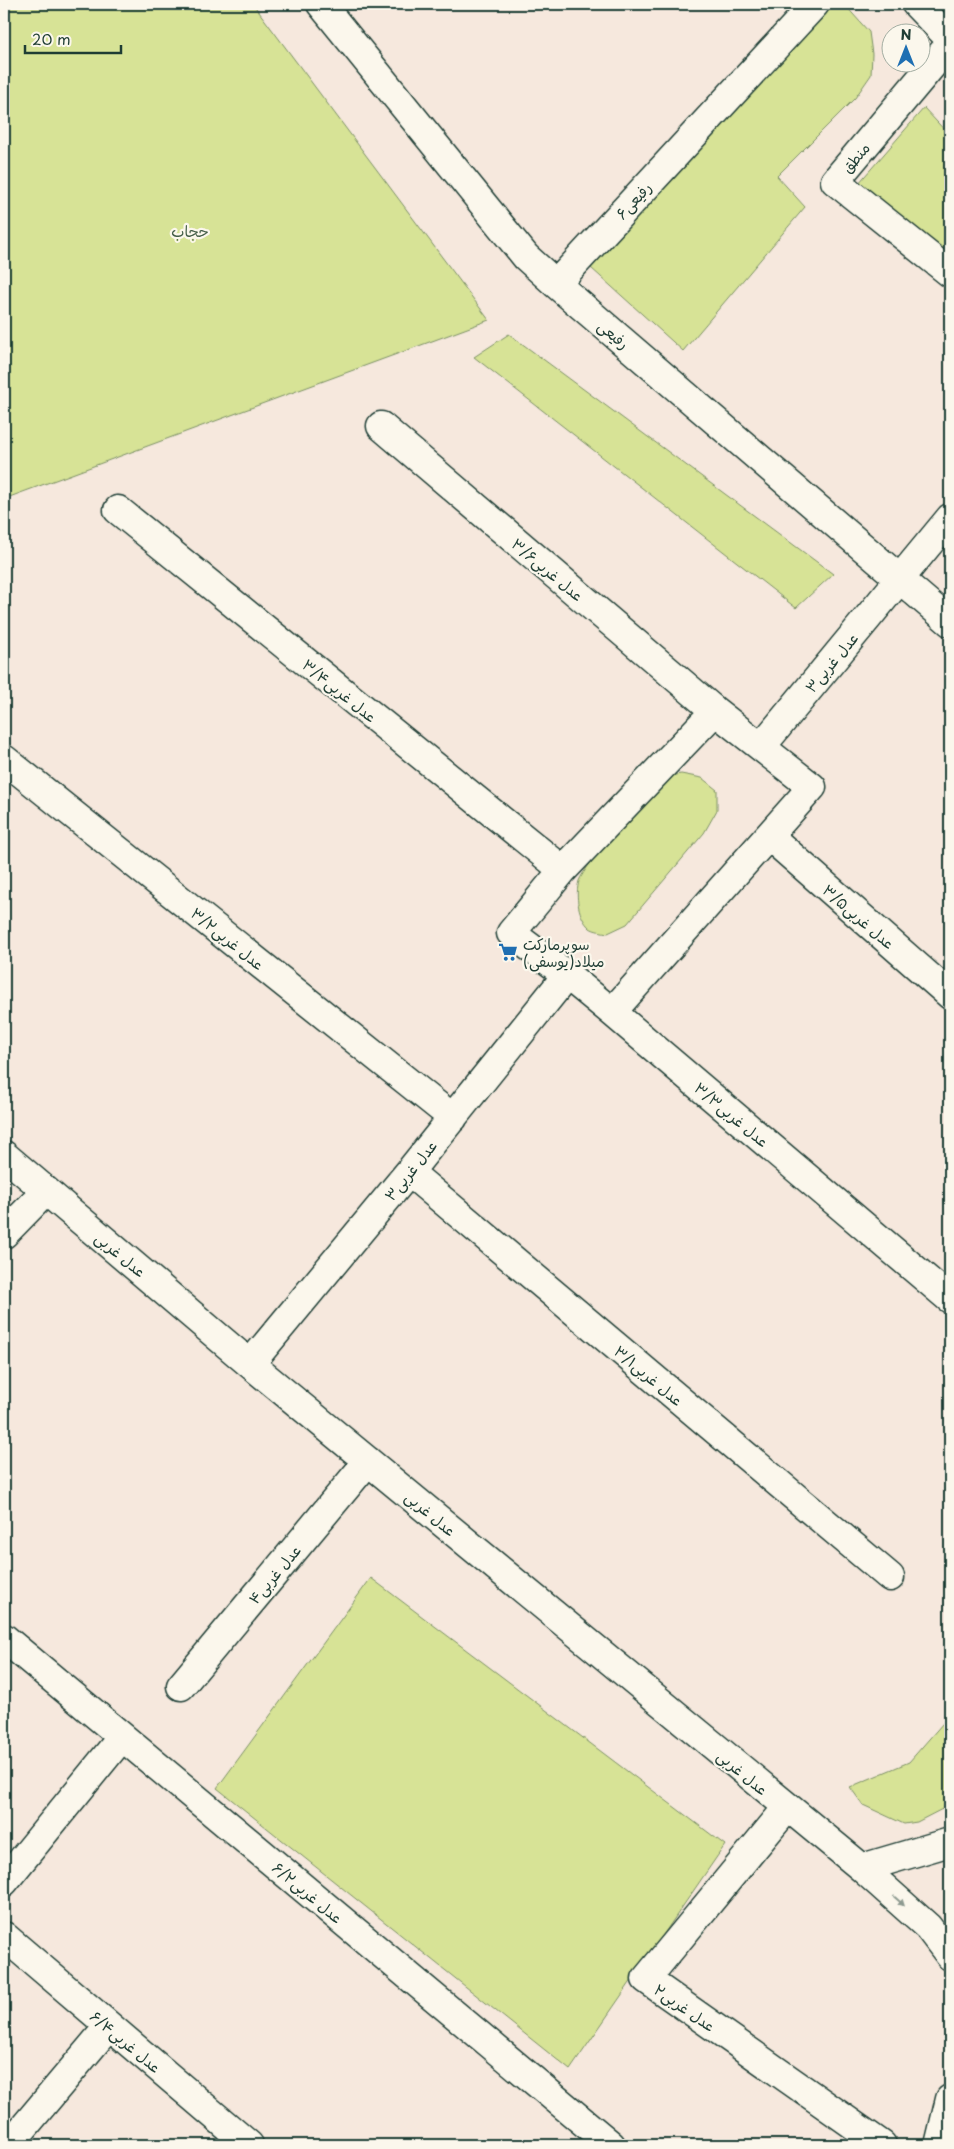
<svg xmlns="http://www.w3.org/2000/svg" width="954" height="2149" font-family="'Playpen Sans','Playpen Sans Arabic',sans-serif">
	<rect width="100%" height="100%" fill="#f6e8dd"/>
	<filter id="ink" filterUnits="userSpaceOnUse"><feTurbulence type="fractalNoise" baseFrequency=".02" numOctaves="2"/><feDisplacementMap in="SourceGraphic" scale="10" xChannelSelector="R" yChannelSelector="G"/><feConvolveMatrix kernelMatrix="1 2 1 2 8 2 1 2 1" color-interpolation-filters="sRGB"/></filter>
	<g filter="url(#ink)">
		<path fill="#d7e396" stroke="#7b9065" d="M 4,4 L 253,4 L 489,320 L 4,499 Z
			M 830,4 L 844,4 L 869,32 L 872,54 L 871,75 L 855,98 L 777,176 L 805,207 L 683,351 L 591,268 Z
			M 924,108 L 950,136 L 950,256 L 858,184 Z
			M 509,334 L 833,574 L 796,608 L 474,357 Z
			M 681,774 L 702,778 L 717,790 L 717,810 L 704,833 L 627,924 L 608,933 C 603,932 594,931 590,928 C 578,918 575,895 579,881 C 584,866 652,787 666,778 C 670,775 676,775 681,774 Z
			M 371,1578 L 725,1845 L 570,2070 L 217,1788 Z
			M 950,1715 L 950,1805 L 917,1822 L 904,1824 L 863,1805 L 850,1787 L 909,1762 Z"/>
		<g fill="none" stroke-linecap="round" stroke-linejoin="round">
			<g stroke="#1f3d34" stroke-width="31">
				<path id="minor" d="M 321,4 L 526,257 L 556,284 L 950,622
					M 916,4 L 950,39
					M 950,44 L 835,181 L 950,273
					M 556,284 L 815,4
					M 381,426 L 715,711 L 812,787 L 612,1012
					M 118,510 L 563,870
					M 715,711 L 563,870 L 511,933 L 567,975 L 612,1012 L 950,1299
					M 761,747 L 950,518
					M 4,759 L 453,1118
					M 769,836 L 950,995
					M 4,1155 L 250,1364 L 862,1868 L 928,1927 L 950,1956
					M 409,1172 L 890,1577
					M 4,1234 L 46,1191
					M 250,1364 L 409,1172 L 567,975
					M 4,1638 L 611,2145
					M 181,1686 L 368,1461
					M 787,1808 L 646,1979 L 882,2145
					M 862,1868 L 950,1842
					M 4,1882 L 122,1737
					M 4,1936 L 249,2145
					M 9,2145 L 109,2026
					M 939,2145 L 950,2099"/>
			</g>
			<use href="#minor" stroke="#fbf7ec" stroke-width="28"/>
		</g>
		<defs><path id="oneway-solid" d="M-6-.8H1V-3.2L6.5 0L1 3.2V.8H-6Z" transform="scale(1.25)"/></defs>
		<use fill="#8d9a90" href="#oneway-solid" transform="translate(899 1901) rotate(42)"/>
	</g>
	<defs>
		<g id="supermarket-bare" transform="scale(1.5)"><path d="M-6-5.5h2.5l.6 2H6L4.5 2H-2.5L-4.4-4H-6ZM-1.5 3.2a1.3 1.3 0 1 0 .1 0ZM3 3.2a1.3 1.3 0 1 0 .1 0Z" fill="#1f6fb2" stroke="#fbf7ec" stroke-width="2.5" paint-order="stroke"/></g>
	</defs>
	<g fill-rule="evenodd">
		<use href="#supermarket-bare" x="508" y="952"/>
	</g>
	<g text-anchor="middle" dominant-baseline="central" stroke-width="4.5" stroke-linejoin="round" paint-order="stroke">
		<g font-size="15" fill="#1f3d34" stroke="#fbf7ec">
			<text transform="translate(855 157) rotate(-50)">منطق</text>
			<text transform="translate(633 200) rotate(-47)">رفیعی۶</text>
			<text transform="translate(614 334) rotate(40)">رفیعی</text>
			<text transform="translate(548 569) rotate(40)">عدل غربی۳/۶</text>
			<text transform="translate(831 662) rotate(-50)">عدل غربی۳</text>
			<text transform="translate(340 690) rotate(39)">عدل غربی۳/۴</text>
			<text transform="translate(859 916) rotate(41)">عدل غربی۳/۵</text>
			<text transform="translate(228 938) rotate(39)">عدل غربی۳/۲</text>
			<text transform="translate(732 1114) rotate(40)">عدل غربی۳/۳</text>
			<text transform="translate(410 1170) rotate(-51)">عدل غربی۳</text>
			<text transform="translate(121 1254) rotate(40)">عدل غربی</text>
			<text transform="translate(649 1375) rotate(40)">عدل غربی۳/۱</text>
			<text transform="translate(431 1513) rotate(40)">عدل غربی</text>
			<text transform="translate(274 1574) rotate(-50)">عدل غربی۴</text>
			<text transform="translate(743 1772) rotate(40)">عدل غربی</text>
			<text transform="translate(308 1892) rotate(40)">۶/۲عدل غربی</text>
			<text transform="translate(685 2007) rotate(35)">عدل غربی۲</text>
			<text transform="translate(126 2041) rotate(40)">۶/۴عدل غربی</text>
		</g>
		<g font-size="15" fill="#445e48" stroke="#fbf7ec">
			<text x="190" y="230">حجاب</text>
		</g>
		<g font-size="15" fill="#1f3d34" stroke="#fbf7ec" text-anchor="start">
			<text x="523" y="943">سوپرمارکت<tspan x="523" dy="17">میلاد(یوسفی)</tspan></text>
		</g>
	</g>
	<rect width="954" height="2149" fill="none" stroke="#fbf7ec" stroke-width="20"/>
	<rect x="10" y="10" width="934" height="2129" fill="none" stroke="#1f3d34" stroke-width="2" filter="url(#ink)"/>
	<g transform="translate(906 48)"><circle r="24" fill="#fbf7ec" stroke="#a3ada2"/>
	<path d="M0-4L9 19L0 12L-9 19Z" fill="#1f6fb2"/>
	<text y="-8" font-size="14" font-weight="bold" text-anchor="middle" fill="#1f3d34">N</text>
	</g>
	<path d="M25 45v8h96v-8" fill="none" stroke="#1f3d34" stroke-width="2.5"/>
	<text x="32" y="45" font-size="15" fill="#1f3d34" stroke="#fbf7ec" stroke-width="4" paint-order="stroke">20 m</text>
</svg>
